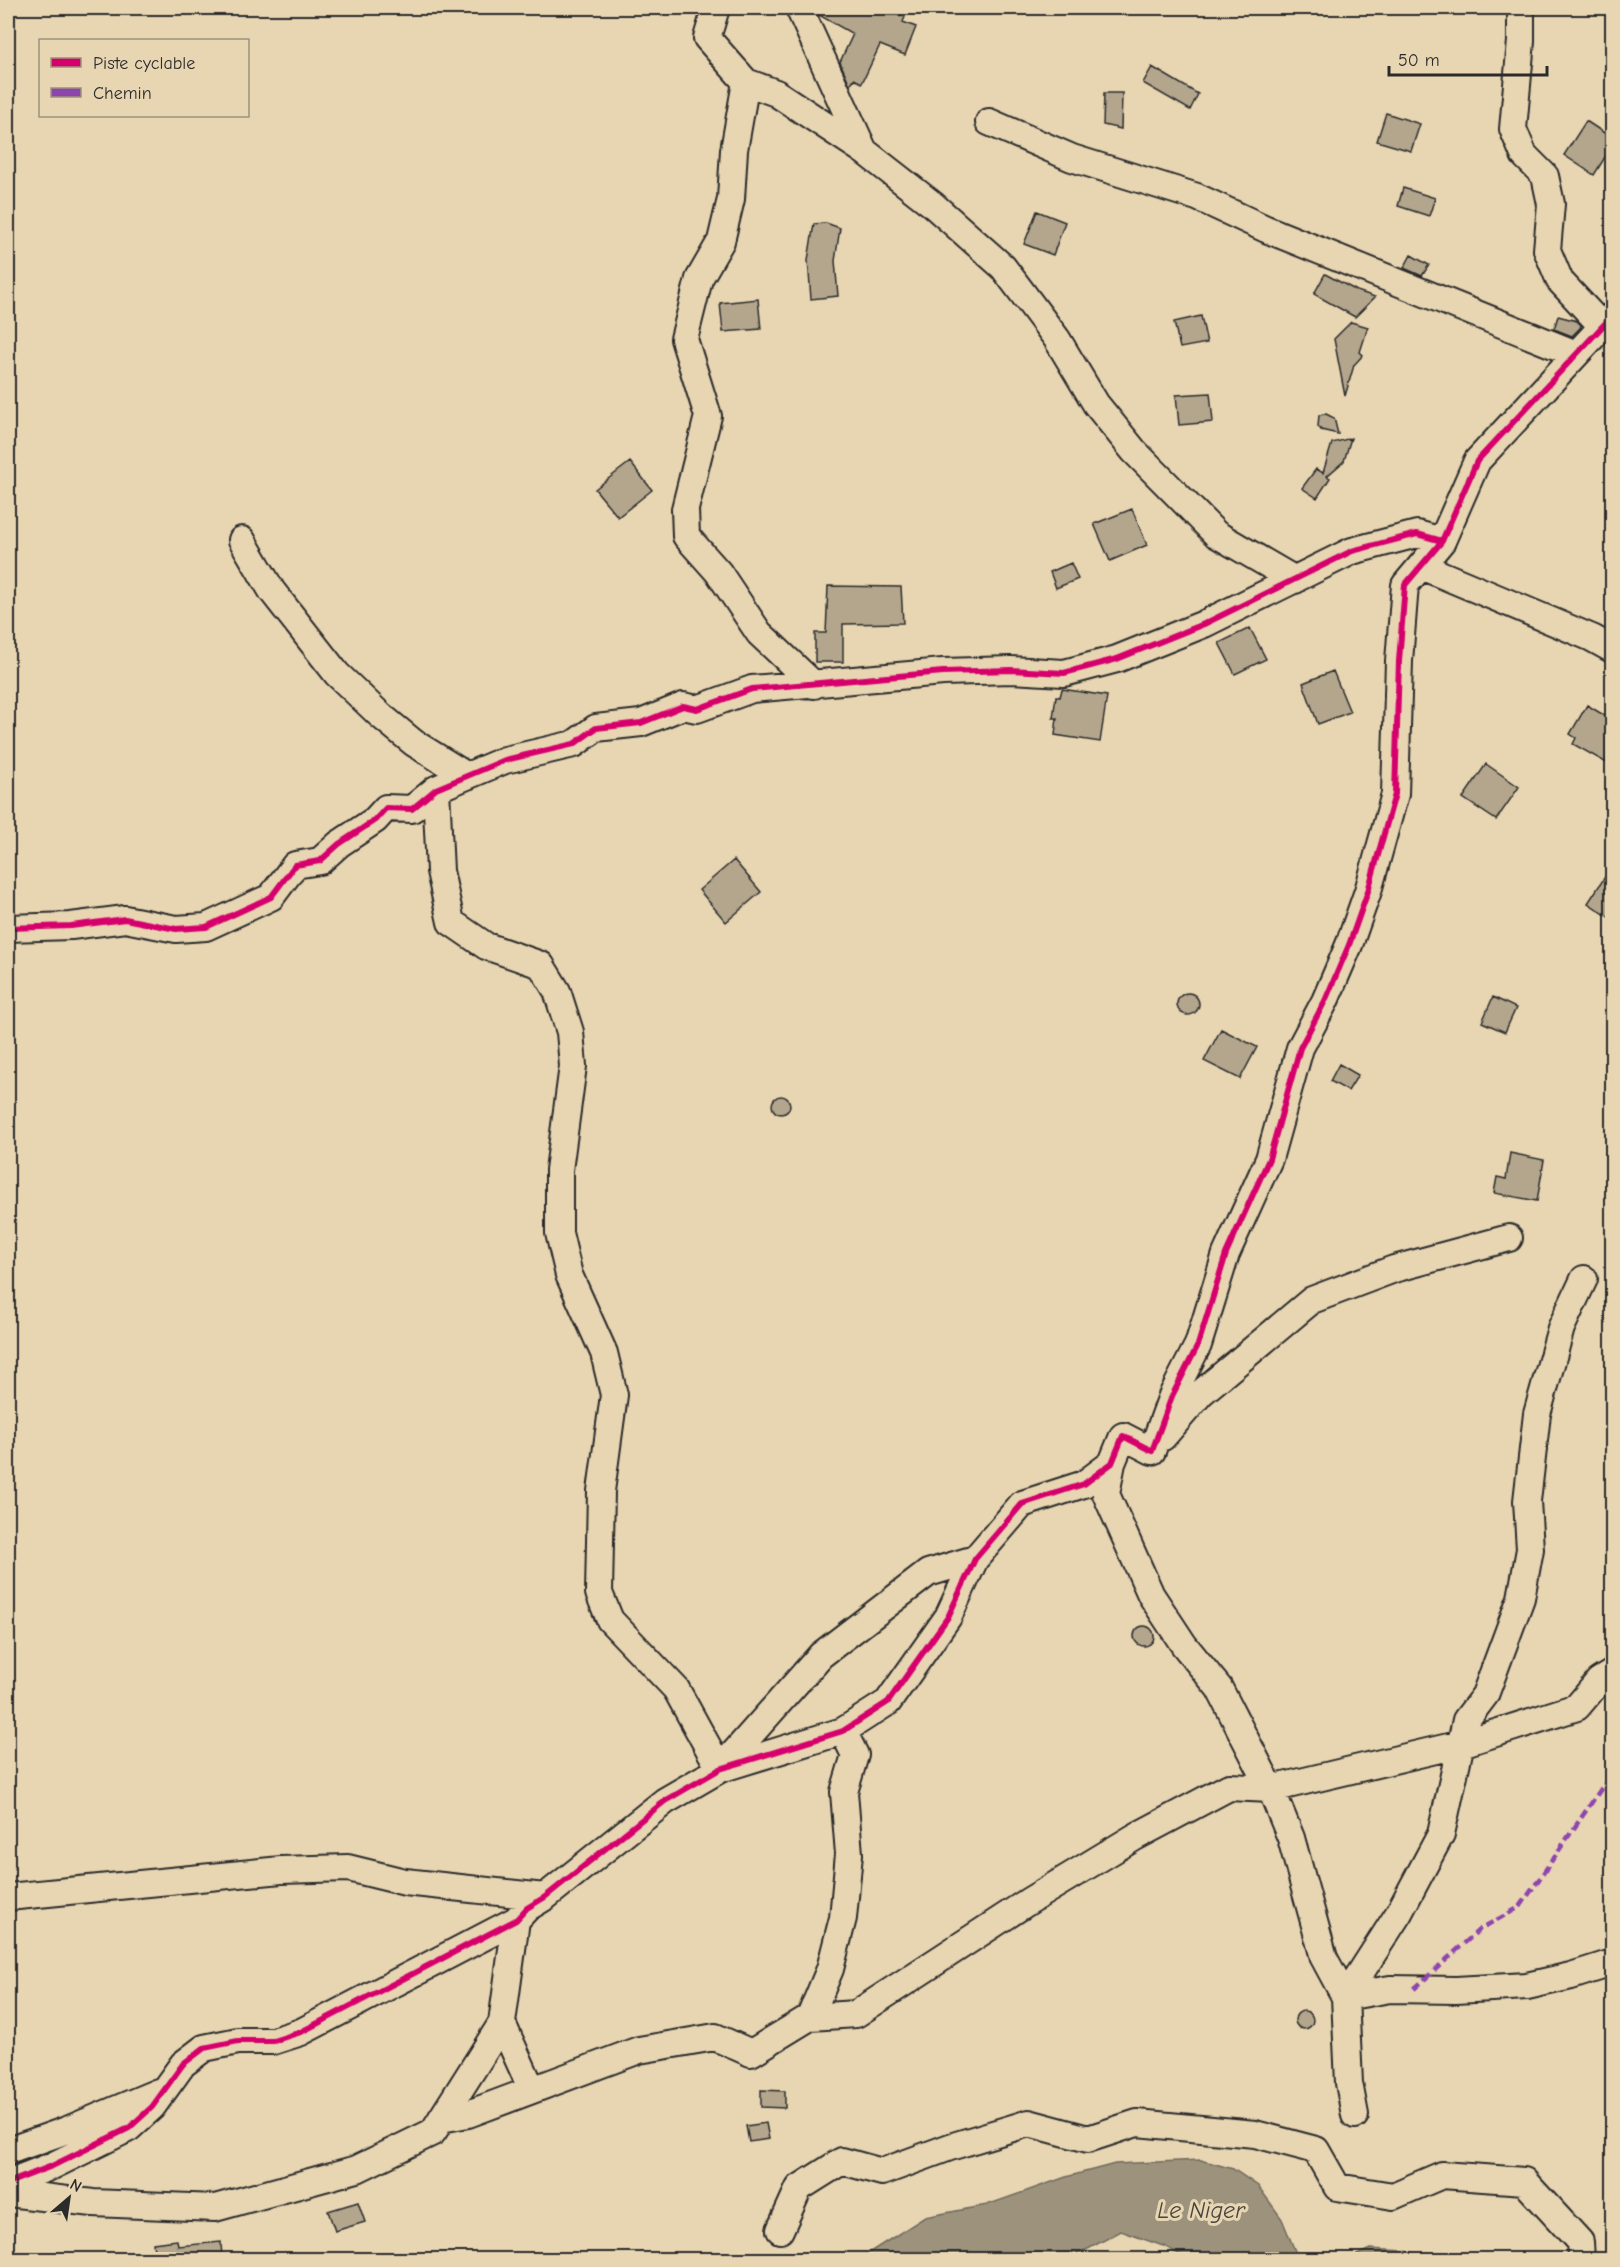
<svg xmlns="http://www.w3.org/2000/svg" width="1620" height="2267" font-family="'Comic Neue',sans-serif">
	<rect width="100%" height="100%" fill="#e8d6b3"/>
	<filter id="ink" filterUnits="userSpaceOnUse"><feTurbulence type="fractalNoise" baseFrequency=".0167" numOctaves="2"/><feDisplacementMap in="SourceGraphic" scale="12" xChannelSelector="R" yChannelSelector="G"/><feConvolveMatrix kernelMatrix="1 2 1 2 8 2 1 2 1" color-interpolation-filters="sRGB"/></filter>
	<g filter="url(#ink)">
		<path fill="#9d937d" stroke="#6f695c" stroke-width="1.5" d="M 1201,2160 L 1233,2169 L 1258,2186 L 1282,2219 L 1295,2251 L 1305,2259 L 1188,2259 L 1166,2247 L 1121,2231 L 1077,2255 L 1062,2259 L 842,2259 L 867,2254 L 925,2217 L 987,2205 L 1066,2177 L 1115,2164 Z
			M 1370,2249 L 1406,2251 L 1438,2259 L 1348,2259 Z"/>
		<path fill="#b3a68d" stroke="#2b2b2b" stroke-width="1.5" d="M 815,8 L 881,8 L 905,17 L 903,22 L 916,27 L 905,55 L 880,45 L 862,83 L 854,79 L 850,85 L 840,62 L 853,34 L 819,15 Z
			M 1152,67 L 1198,94 L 1190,110 L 1143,83 Z
			M 1104,93 L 1122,93 L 1121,129 L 1103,125 Z
			M 1386,113 L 1420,124 L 1411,151 L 1377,141 Z
			M 1586,121 L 1612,138 L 1612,146 L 1594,175 L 1564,155 Z
			M 1403,188 L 1435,198 L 1429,216 L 1398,206 Z
			M 1037,211 L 1065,222 L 1053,255 L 1024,244 Z
			M 826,223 L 840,228 L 835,261 L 838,296 L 811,299 L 808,260 L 814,224 Z
			M 1411,255 L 1429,265 L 1422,276 L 1404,268 Z
			M 1325,274 L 1357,291 L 1375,297 L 1355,317 L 1314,294 Z
			M 758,299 L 761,329 L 723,332 L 720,303 Z
			M 1201,316 L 1207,343 L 1180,348 L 1174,322 Z
			M 1558,316 L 1577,321 L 1581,325 L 1580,328 L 1572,336 L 1554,329 Z
			M 1351,322 L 1368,327 L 1360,352 L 1363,355 L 1354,365 L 1345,396 L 1334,339 Z
			M 1210,393 L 1213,422 L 1179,425 L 1176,395 Z
			M 1326,414 L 1334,418 L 1338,434 L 1321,430 L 1318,426 L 1319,415 Z
			M 1351,438 L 1344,461 L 1327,476 L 1330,478 L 1317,498 L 1302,488 L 1316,469 L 1323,473 L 1332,443 Z
			M 630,462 L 652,490 L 618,517 L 595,489 Z
			M 1132,509 L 1147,545 L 1110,561 L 1094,524 Z
			M 1071,563 L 1078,579 L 1056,588 L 1050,572 Z
			M 828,586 L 901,587 L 903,623 L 843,624 L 843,662 L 815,662 L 815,633 L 826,633 Z
			M 1250,628 L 1266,659 L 1235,674 L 1219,643 Z
			M 1333,671 L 1350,712 L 1318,724 L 1303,683 Z
			M 1062,689 L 1107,696 L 1100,742 L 1055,735 L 1057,718 L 1053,718 L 1056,696 L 1060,697 Z
			M 1587,705 L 1612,720 L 1612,766 L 1573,744 L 1576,738 L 1570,734 Z
			M 1486,764 L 1519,787 L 1496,820 L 1463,798 Z
			M 734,860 L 761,892 L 726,922 L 699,890 Z
			M 1612,866 L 1612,919 L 1588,903 Z
			M1177 1004a11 11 0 1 1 22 0a11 11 0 1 1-22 0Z
			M 1493,997 L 1516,1008 L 1505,1032 L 1482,1022 Z
			M 1221,1029 L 1257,1047 L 1240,1079 L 1204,1061 Z
			M 1339,1064 L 1358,1075 L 1348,1091 L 1330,1081 Z
			M772 1105a9 9 0 1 1 18 0a9 9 0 1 1-18 0Z
			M 1510,1153 L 1544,1160 L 1537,1201 L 1494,1193 L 1497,1177 L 1506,1179 Z
			M1134 1636a10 10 0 1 1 20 0a10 10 0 1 1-20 0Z
			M1295 2020a9 9 0 1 1 18 0a9 9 0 1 1-18 0Z
			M 761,2090 L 785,2091 L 785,2108 L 761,2107 Z
			M 766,2123 L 769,2139 L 749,2142 L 746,2126 Z
			M 358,2202 L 365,2222 L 335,2231 L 328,2211 Z
			M 177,2240 L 178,2246 L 221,2242 L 222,2259 L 155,2259 L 153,2243 Z"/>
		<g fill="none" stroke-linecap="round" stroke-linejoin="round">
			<g stroke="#2b2b2b" stroke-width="30">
				<path id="minor" d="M 716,8 L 707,38 L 746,82 L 776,93 L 864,151 L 932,204 L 1003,267 L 1057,339 L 1096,404 L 1134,451 L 1216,534 L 1295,580
					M 799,8 L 864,151
					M 1521,8 L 1521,41 L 1513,129 L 1524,155 L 1545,176 L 1551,204 L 1547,250 L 1560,281 L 1602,326
					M 746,82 L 734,150 L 731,199 L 721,241 L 699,279 L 684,339 L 708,416 L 685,509 L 686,536 L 719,573 L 759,633 L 814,685
					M 989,122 L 1072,158 L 1197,197 L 1266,229 L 1576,354
					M 242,540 L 272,591 L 337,674 L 380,715 L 414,743 L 467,776
					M 1421,566 L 1592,638 L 1612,649
					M 436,789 L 440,871 L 451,922 L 486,946 L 541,965 L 557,991 L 570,1032 L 573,1066 L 559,1170 L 559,1233 L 569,1275 L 604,1353 L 614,1395 L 601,1491 L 599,1593 L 610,1620 L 676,1689 L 720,1769 L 821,1655 L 928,1573 L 975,1559
					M 8,928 L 71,926 L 125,919 L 176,929 L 206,927 L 271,897 L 295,865 L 320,861 L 339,844 L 375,820 L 386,808 L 412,809 L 436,789 L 505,760 L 574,744 L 596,728 L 641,723 L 683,706 L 697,709 L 752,689 L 943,672 L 1011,670 L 1064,673 L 1117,659 L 1204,624 L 1352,551 L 1417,534 L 1442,541
					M 1163,1437 L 1201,1393 L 1312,1300 L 1394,1269 L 1509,1238
					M 1112,1463 L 1106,1494 L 1151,1595 L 1184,1645 L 1219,1688 L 1271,1789 L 1291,1838 L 1324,1958 L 1345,1997 L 1390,1989 L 1456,1990 L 1527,1986 L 1571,1976 L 1612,1963
					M 8,1897 L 281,1870 L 348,1868 L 405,1882 L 545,1897
					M 810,2017 L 856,2014 L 1029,1901 L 1135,1837 L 1229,1787 L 1271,1789 L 1461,1744 L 1577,1707 L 1599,1681 L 1612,1673
					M 502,2023 L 532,2090
					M 1355,2115 L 1349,2083 L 1345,1997 L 1399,1913 L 1441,1834 L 1466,1720 L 1485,1695 L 1521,1598 L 1530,1549 L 1527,1501 L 1537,1414 L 1561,1328 L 1584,1279
					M 441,2119 L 468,2114 L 639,2050 L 715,2037 L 751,2053 L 810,2017 L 830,1969 L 843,1918 L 849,1854 L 844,1792 L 855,1755 L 843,1731
					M 8,2151 L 67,2130 L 158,2092
					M 8,2183 L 52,2166 L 129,2128 L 152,2107 L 183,2064 L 204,2048 L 238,2041 L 273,2041 L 301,2032 L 516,1920 L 527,1908 L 545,1897 L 665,1801 L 720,1769 L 843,1731 L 888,1702 L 948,1617 L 975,1559 L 1022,1504 L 1084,1484 L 1112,1463 L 1123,1436 L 1152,1451 L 1172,1396 L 1198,1345 L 1226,1254 L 1269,1159 L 1300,1048 L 1325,1001 L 1349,945 L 1368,891 L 1395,794 L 1399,661 L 1405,585 L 1442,541 L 1477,461 L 1612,316
					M 8,2193 L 93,2203 L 215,2208 L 357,2169 L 433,2132 L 502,2023 L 516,1920
					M 780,2230 L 799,2188 L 842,2161 L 882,2172 L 950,2147 L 1029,2123 L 1088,2139 L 1137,2123 L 1255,2134 L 1316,2150 L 1337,2187 L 1393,2196 L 1442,2175 L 1524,2181 L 1580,2242 L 1581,2260"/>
			</g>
			<use href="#minor" stroke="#e8d6b3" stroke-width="26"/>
			<path stroke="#8e44ad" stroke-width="4.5" stroke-dasharray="9 4.5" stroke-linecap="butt" d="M 1414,1989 L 1480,1929 L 1520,1907 L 1603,1786 L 1612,1777"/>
			<g stroke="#e8d6b3" stroke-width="10">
				<path id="cycleway" d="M 8,928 L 71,926 L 125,919 L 176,929 L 206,927 L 271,897 L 295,865 L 320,861 L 339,844 L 375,820 L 386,808 L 412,809 L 436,789 L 505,760 L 574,744 L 596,728 L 641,723 L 683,706 L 697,709 L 752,689 L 943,672 L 1011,670 L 1064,673 L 1117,659 L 1204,624 L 1352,551 L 1417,534 L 1442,541
					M 8,2183 L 52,2166 L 129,2128 L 152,2107 L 183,2064 L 204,2048 L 238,2041 L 273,2041 L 301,2032 L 516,1920 L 527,1908 L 545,1897 L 665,1801 L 720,1769 L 843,1731 L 888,1702 L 948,1617 L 975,1559 L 1022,1504 L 1084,1484 L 1112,1463 L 1123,1436 L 1152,1451 L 1172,1396 L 1198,1345 L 1226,1254 L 1269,1159 L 1300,1048 L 1325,1001 L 1349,945 L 1368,891 L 1395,794 L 1399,661 L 1405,585 L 1442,541 L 1477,461 L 1612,316"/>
			</g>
			<use href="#cycleway" stroke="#d6006c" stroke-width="6"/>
		</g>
	</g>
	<g text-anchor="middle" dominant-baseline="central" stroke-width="6" stroke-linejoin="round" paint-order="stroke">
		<g font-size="24" font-style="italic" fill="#484540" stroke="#e8d6b3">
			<text x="1201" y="2210">Le Niger</text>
		</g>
	</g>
	<rect width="1620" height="2267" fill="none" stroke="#e8d6b3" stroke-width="30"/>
	<rect x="15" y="15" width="1590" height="2237" fill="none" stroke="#2b2b2b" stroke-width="2" filter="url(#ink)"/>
	<rect x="39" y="39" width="210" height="78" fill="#e8d6b3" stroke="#9c927d" stroke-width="1.5"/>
	<rect x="51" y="58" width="30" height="9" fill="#d6006c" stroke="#9c927d" stroke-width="1.5"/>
	<text x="93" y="69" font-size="18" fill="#2b2b2b">Piste cyclable</text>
	<rect x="51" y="88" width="30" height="9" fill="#8e44ad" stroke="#9c927d" stroke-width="1.5"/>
	<text x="93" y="99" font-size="18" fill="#2b2b2b">Chemin</text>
	<g transform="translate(69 2198) rotate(29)" stroke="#e8d6b3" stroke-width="4.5" paint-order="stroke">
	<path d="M0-4.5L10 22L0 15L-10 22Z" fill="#2b2b2b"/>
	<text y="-9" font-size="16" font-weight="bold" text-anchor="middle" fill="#2b2b2b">N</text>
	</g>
	<path d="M1389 66v9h158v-9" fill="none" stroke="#2b2b2b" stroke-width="3"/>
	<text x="1398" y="66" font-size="18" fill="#2b2b2b" stroke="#e8d6b3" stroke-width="4.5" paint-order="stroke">50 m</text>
</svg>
